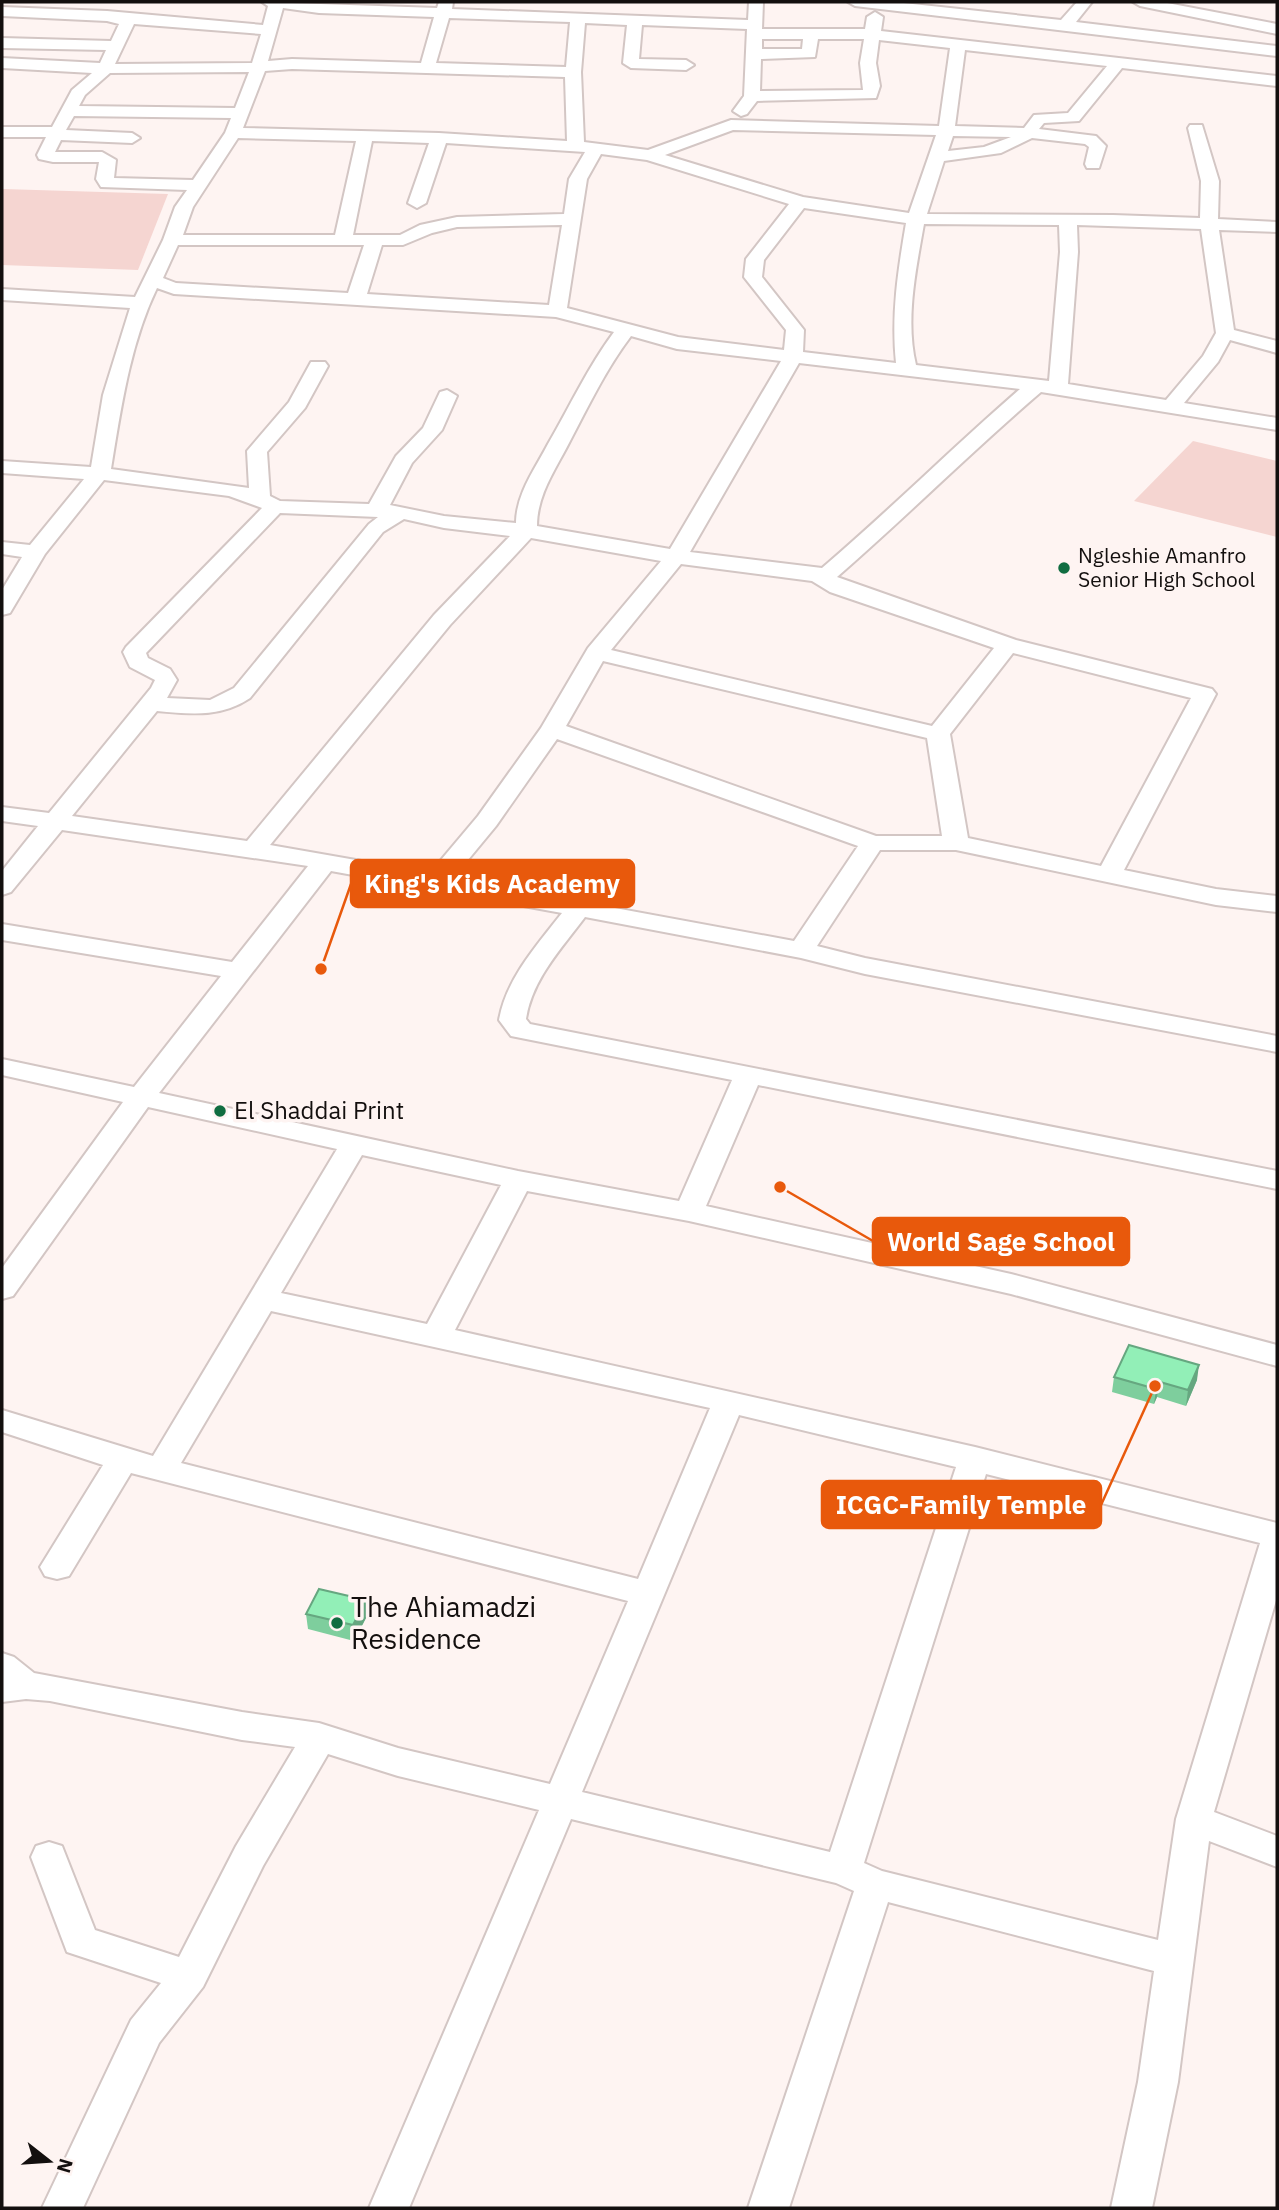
<svg xmlns="http://www.w3.org/2000/svg" width="1279" height="2210" viewBox="0 0 1279 2210" font-family="'IBM Plex Sans',sans-serif">
	<rect width="100%" height="100%" fill="#fef4f2"/>
	<g fill="#f5d5d1">
		<polygon points="3,189 168,194 138,270 2,265"/>
		<polygon points="1193,441 1277,461 1277,537 1134,501"/>
	</g>
	<g fill="none" stroke-linecap="round" stroke-linejoin="round">
		<defs>
			<g id="minor">
				<path d="M 262,2 L 437,8 L 439,2 L 453,2 L 452,9 L 748,20 L 749,2 L 763,2 L 762,29 L 865,29 L 867,17 L 875,12 L 883,17 L 881,31 L 1277,76 L 1277,86 L 1122,68 L 1079,121 L 1044,123 L 1039,129 L 1096,136 L 1106,146 L 1099,168 L 1087,168 L 1085,164 L 1089,147 L 1085,144 L 1032,138 L 1001,153 L 944,161 L 927,214 L 1113,215 L 1200,218 L 1201,181 L 1188,128 L 1190,125 L 1202,125 L 1219,181 L 1218,219 L 1277,222 L 1277,232 L 1219,230 L 1234,330 L 1277,341 L 1277,353 L 1230,340 L 1218,362 L 1184,403 L 1277,418 L 1277,430 L 1041,392 C 971,452 906,517 837,577 L 1016,640 L 1212,689 L 1216,694 L 1124,870 L 1216,889 L 1277,896 L 1277,912 L 1216,905 L 956,850 L 880,850 L 817,946 L 865,958 L 1277,1036 L 1277,1052 L 865,974 L 801,958 L 585,917 C 562,948 532,979 526,1019 L 530,1024 L 1277,1171 L 1277,1189 L 758,1085 L 706,1206 L 1011,1274 L 1277,1345 L 1277,1366 L 1011,1294 L 689,1221 L 527,1191 L 455,1330 L 975,1447 L 1277,1523 L 1277,1597 L 1214,1812 L 1277,1836 L 1277,1867 L 1209,1841 L 1178,2082 L 1152,2208 L 1111,2208 L 1138,2082 L 1154,1971 L 888,1902 L 789,2208 L 748,2208 L 854,1891 L 836,1883 L 571,1819 L 409,2208 L 369,2208 L 539,1810 L 398,1776 L 328,1754 L 263,1866 L 203,1987 L 159,2043 L 83,2208 L 42,2208 L 131,2020 L 161,1983 L 67,1952 L 31,1857 L 36,1846 L 49,1842 L 62,1846 L 95,1930 L 179,1957 L 236,1846 L 295,1747 L 242,1740 L 50,1701 L 26,1699 L 2,1702 L 2,1653 L 14,1657 L 34,1673 L 242,1712 L 319,1723 L 398,1748 L 550,1784 L 628,1601 L 131,1473 L 69,1576 L 57,1579 L 45,1576 L 40,1567 L 103,1465 L 2,1432 L 2,1410 L 153,1456 L 337,1149 L 148,1107 L 13,1296 L 2,1299 L 2,1268 L 123,1102 L 2,1075 L 2,1059 L 134,1087 L 221,976 L 2,940 L 2,924 L 232,962 L 308,866 L 62,830 L 11,892 L 2,895 L 2,871 L 38,826 L 2,821 L 2,807 L 49,813 L 151,688 L 155,680 L 130,667 L 123,652 L 126,647 L 262,508 L 229,496 L 104,480 L 45,554 L 10,613 L 2,615 L 2,590 L 22,557 L 2,554 L 2,542 L 30,545 L 84,479 L 2,473 L 2,461 L 91,467 L 103,395 L 130,308 L 2,300 L 2,289 L 135,297 L 163,240 L 175,207 L 187,190 L 101,187 L 96,179 L 99,162 L 53,162 L 39,159 L 37,155 L 46,137 L 2,137 L 2,127 L 52,127 L 72,90 L 92,73 L 2,68 L 2,58 L 100,63 L 106,50 L 2,48 L 2,38 L 111,41 L 119,24 L 107,21 L 2,16 L 2,7 L 107,11 L 263,25 L 268,6 ZM 283,8 L 319,13 L 434,17 L 421,63 L 292,59 L 268,61 ZM 449,18 L 570,22 L 566,67 L 436,63 ZM 585,23 L 627,25 L 623,63 L 631,68 L 686,70 L 694,65 L 686,60 L 639,59 L 642,25 L 747,29 L 744,96 L 733,111 L 741,116 L 747,114 L 757,101 L 876,98 L 880,86 L 876,63 L 879,40 L 950,48 L 939,126 L 731,120 L 648,150 L 584,142 L 581,72 ZM 134,24 L 261,34 L 252,63 L 115,64 ZM 762,39 L 803,39 L 802,49 L 762,49 ZM 818,39 L 864,39 L 860,63 L 863,90 L 760,91 L 761,59 L 815,57 ZM 965,50 L 1107,66 L 1068,113 L 1034,115 L 1024,128 L 955,126 ZM 292,69 L 565,77 L 567,141 L 439,133 L 243,128 L 265,71 ZM 249,72 L 235,108 L 79,106 L 85,95 L 110,73 ZM 74,116 L 231,118 L 225,133 L 193,180 L 114,178 L 116,160 L 102,152 L 55,152 L 61,140 L 132,143 L 140,138 L 132,133 L 66,130 ZM 733,130 L 936,135 L 909,213 L 803,197 L 665,155 ZM 953,136 L 1011,137 L 984,147 L 948,151 ZM 238,138 L 356,141 L 335,235 L 183,235 L 193,207 ZM 372,141 L 429,143 L 408,203 L 417,208 L 426,203 L 446,143 L 585,152 L 569,179 L 564,214 L 457,217 L 420,225 L 400,235 L 353,235 ZM 601,154 L 647,160 L 789,204 L 746,259 L 744,277 L 786,330 L 784,350 L 678,337 L 567,308 L 587,179 ZM 804,208 L 906,223 C 898,270 891,315 896,363 L 803,352 L 804,330 L 762,277 L 764,260 ZM 924,224 L 1059,225 L 1060,252 L 1049,381 L 916,365 C 905,320 916,269 924,224 ZM 562,225 L 549,305 L 367,294 L 382,245 L 403,245 L 432,233 L 457,227 ZM 1077,225 L 1201,229 L 1216,333 L 1203,356 L 1166,400 L 1068,384 L 1078,252 ZM 178,245 L 364,245 L 348,293 L 176,283 L 163,278 ZM 157,288 L 174,294 L 556,317 L 614,332 C 588,367 570,406 548,444 C 535,469 516,494 516,523 L 444,516 L 390,505 L 412,463 L 442,430 L 457,396 L 447,390 L 440,392 L 423,428 L 396,456 L 369,504 L 280,501 L 270,496 L 267,452 L 305,408 L 328,366 L 325,362 L 311,362 L 289,402 L 247,451 L 249,488 L 111,469 C 121,408 130,344 157,288 ZM 631,336 L 677,349 L 781,361 L 670,549 L 537,526 C 537,494 556,469 570,441 C 589,405 606,369 631,336 ZM 799,363 L 1020,389 C 953,447 890,510 822,568 L 690,552 ZM 280,513 L 378,517 L 369,524 L 234,688 L 210,700 L 167,698 L 177,680 L 170,669 L 148,658 L 146,653 ZM 404,519 L 444,528 L 510,536 L 434,615 L 247,841 L 72,816 L 157,711 C 191,714 220,718 250,698 L 383,532 ZM 531,538 L 661,561 L 588,648 L 541,728 L 478,816 L 430,873 L 270,845 L 450,625 ZM 681,564 L 812,581 L 830,592 L 994,648 L 932,726 L 611,650 ZM 1013,653 L 1191,698 L 1101,866 L 968,838 L 950,734 ZM 603,661 L 927,738 L 942,836 L 876,836 L 566,726 ZM 557,739 L 858,846 L 794,941 L 453,878 L 496,826 ZM 331,871 L 562,913 C 537,945 506,979 499,1020 L 511,1036 L 732,1080 L 679,1201 L 518,1171 L 159,1093 ZM 362,1155 L 501,1185 L 427,1324 L 281,1293 ZM 271,1311 L 710,1408 L 638,1579 L 181,1463 ZM 739,1415 L 956,1467 L 830,1852 L 582,1792 ZM 986,1474 L 1260,1543 L 1176,1819 L 1158,1940 L 882,1871 L 864,1863 Z"/>
				<polygon points="848,2 894,2 1061,20 1077,2 1092,2 1076,22 1277,46 1277,56 855,6"/>
				<polygon points="1133,2 1162,2 1277,24 1277,34 1140,6"/>
			</g>
		</defs>
		<use href="#minor" stroke="#d3c6c4" stroke-width="4"/>
		<use href="#minor" fill="#fff" fill-rule="evenodd"/>
	</g>
	<g fill="#7ece9d">
		<polygon points="1114,1377 1197,1380 1186,1406 1157,1397 1154,1404 1112,1392"/>
		<polygon points="306,1614 367,1616 354,1641 308,1629"/>
	</g>
	<g fill="#66a780">
		<polygon points="1199,1365 1197,1380 1186,1406 1188,1390"/>
		<polygon points="1160,1382 1157,1397 1154,1404 1156,1389"/>
		<polygon points="366,1600 367,1616 354,1641 353,1625"/>
	</g>
	<g fill="#92efb7" stroke="#66a780" stroke-width="2">
		<polygon points="1129,1345 1199,1365 1188,1390 1160,1382 1156,1389 1114,1377"/>
		<polygon points="319,1589 366,1600 353,1625 306,1614"/>
	</g>
	<g fill="#106d41" stroke="#fef4f2" stroke-width="2.5">
		<circle cx="1064" cy="568" r="7"/>
		<circle cx="220" cy="1111" r="7"/>
		<circle cx="337" cy="1623" r="7"/>
	</g>
	<g text-anchor="middle" stroke-width="7" stroke-linejoin="round" paint-order="stroke">
		<g font-size="21" fill="#130f0e" stroke="#fef4f2" text-anchor="start">
			<text x="1078" y="563">Ngleshie Amanfro<tspan x="1078" dy="24">Senior High School</tspan></text>
		</g>
		<g font-size="24" fill="#130f0e" stroke="#fef4f2" text-anchor="start">
			<text x="234" y="1119">El Shaddai Print</text>
		</g>
		<g font-size="28" fill="#130f0e" stroke="#fef4f2" text-anchor="start">
			<text x="351" y="1617">The Ahiamadzi<tspan x="351" dy="32">Residence</tspan></text>
		</g>
	</g>
	<path fill="none" stroke="#e8590c" stroke-width="2.5" d="M321 969L351 884M780 1187L873 1241M1155 1386L1101 1505"/>
	<g fill="#e8590c" stroke="#fef4f2" stroke-width="2.5">
		<circle cx="321" cy="969" r="7"/>
		<circle cx="780" cy="1187" r="7"/>
		<circle cx="1155" cy="1386" r="7"/>
	</g>
	<g fill="#e8590c" stroke="#e8590c" stroke-width="2.5">
		<rect x="351" y="860" width="283" height="47" rx="7"/>
		<rect x="873" y="1218" width="256" height="47" rx="7"/>
		<rect x="822" y="1481" width="279" height="47" rx="7"/>
	</g>
	<g font-size="26" text-anchor="middle" font-weight="bold" fill="#fff">
		<text x="492" y="893">King's Kids Academy</text>
		<text x="1001" y="1251">World Sage School</text>
		<text x="961" y="1514">ICGC-Family Temple</text>
	</g>
	<rect width="1279" height="2210" fill="none" stroke="#130f0e" stroke-width="7"/>
	<g transform="translate(49 2161) rotate(107)" stroke="#fef4f2" stroke-width="5" paint-order="stroke">
	<path d="M0-5L12 26L0 18L-12 26Z" fill="#130f0e"/>
	<text y="-10" font-size="19" font-weight="bold" text-anchor="middle" fill="#130f0e">N</text>
	</g>
</svg>
